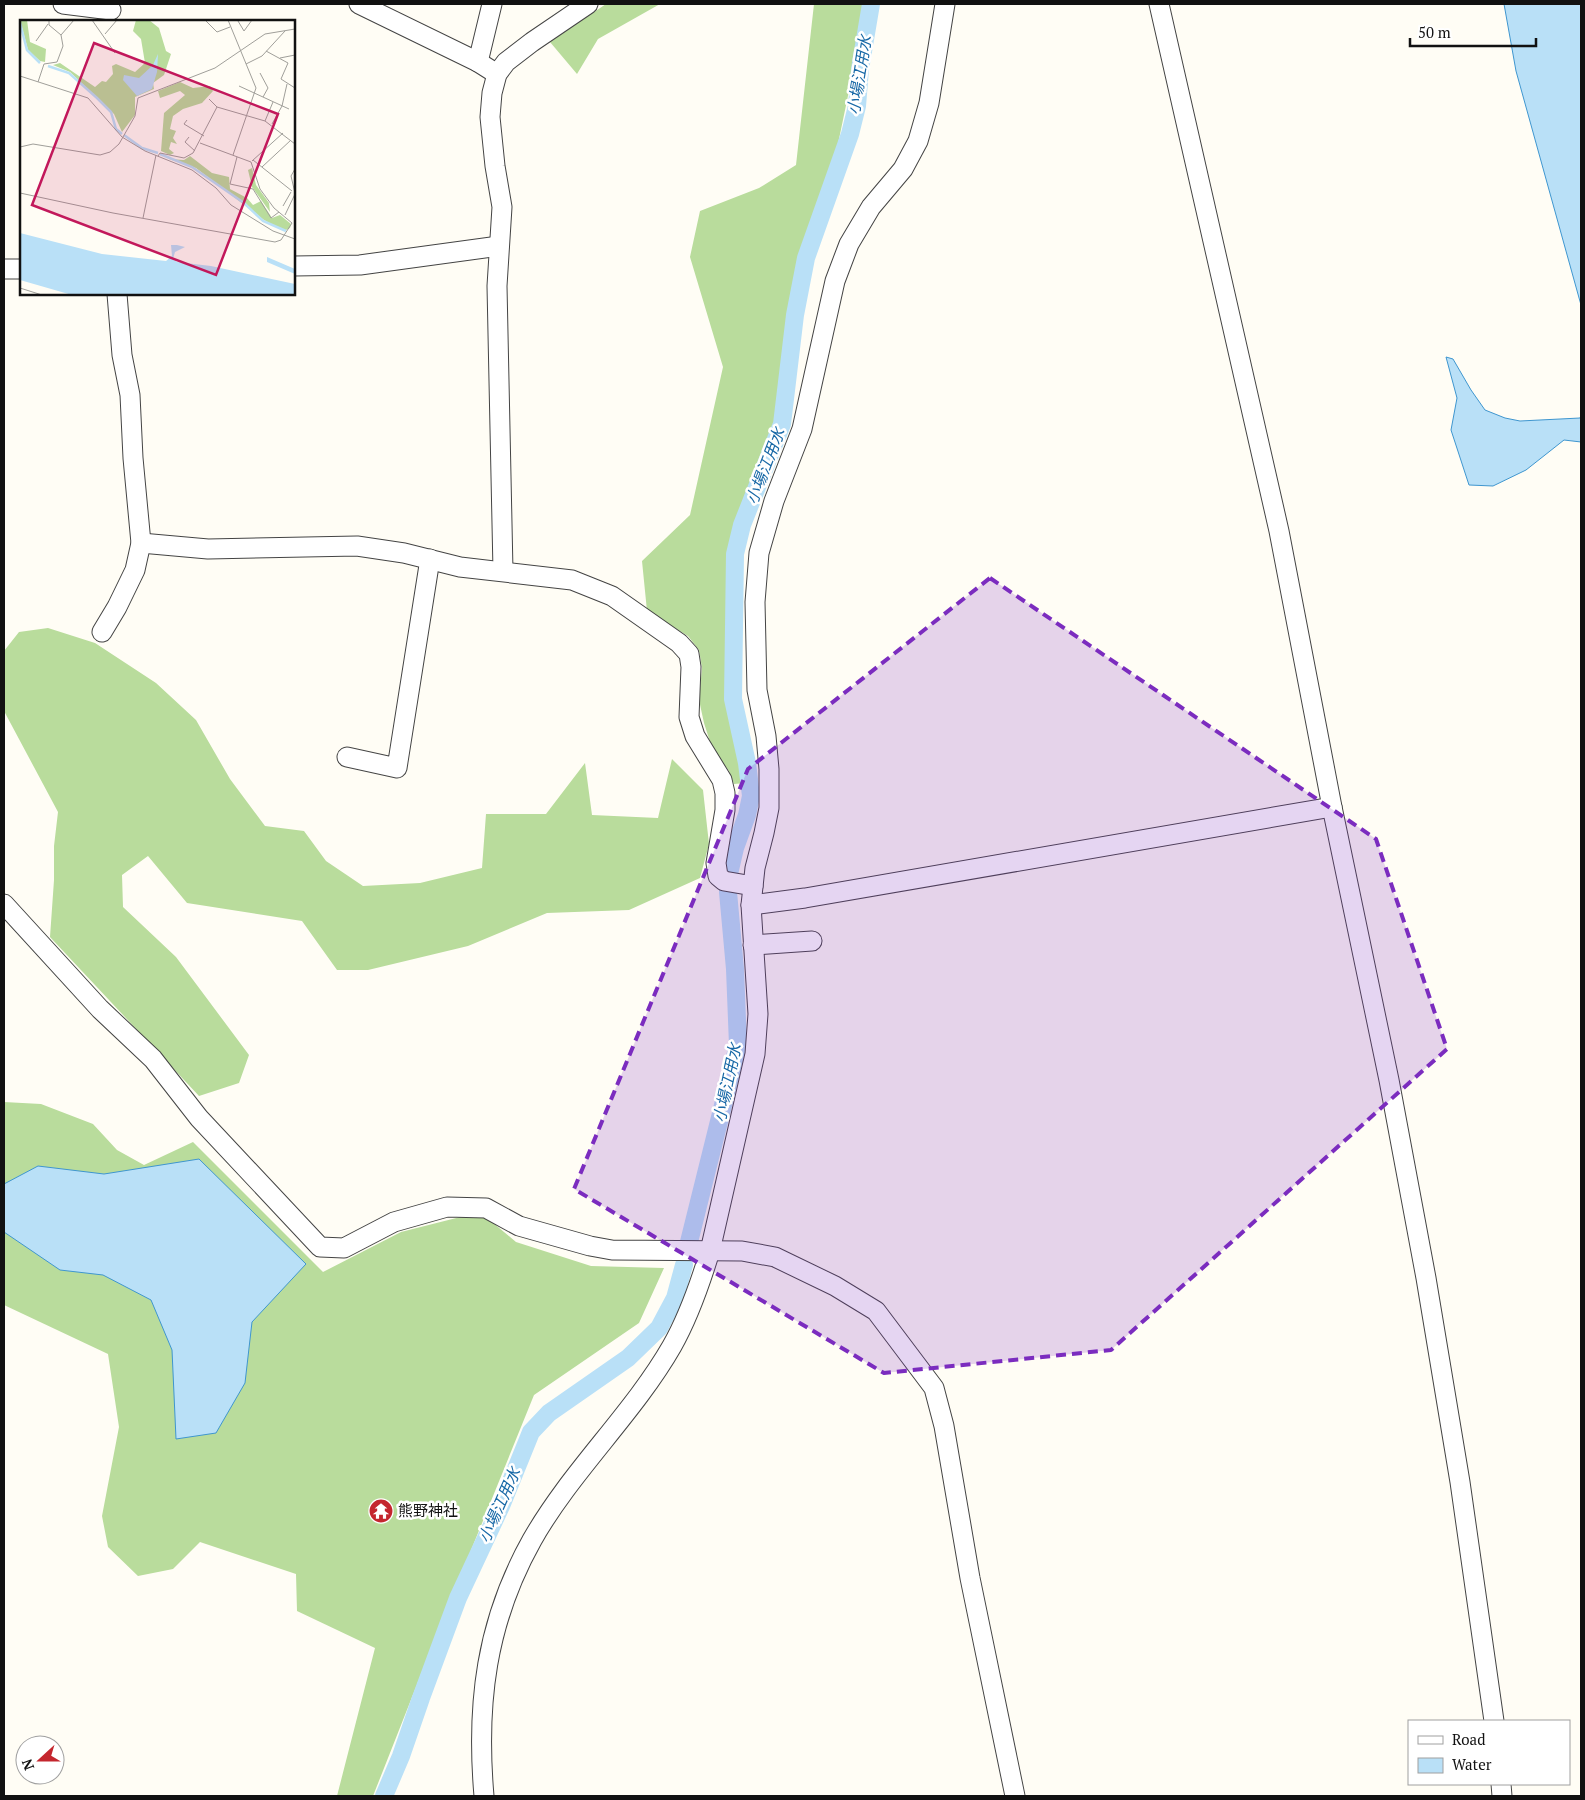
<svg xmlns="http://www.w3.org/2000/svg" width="1585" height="1800" viewBox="0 0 1585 1800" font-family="'PT Serif','Noto Sans JP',serif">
	<rect width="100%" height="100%" fill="#fffdf5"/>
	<g fill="#b9dc9c">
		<polygon points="606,4 660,4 598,39 577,74 550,42"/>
		<polygon points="814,4 867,4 833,168 803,259 792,314 777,422 736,523 730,555 728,710 740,751 746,783 734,784 729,771 712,748 704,723 699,700 702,668 699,650 688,636 647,611 642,561 690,515 723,367 690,257 700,211 759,188 796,165"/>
		<polygon points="48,628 95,643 156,683 196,720 230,779 265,826 304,831 326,861 363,886 420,883 482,868 486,814 546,814 585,763 592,815 658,818 672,759 703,790 709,844 700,878 629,910 547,913 468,946 368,970 337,970 302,921 187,903 148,856 122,875 123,907 176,957 249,1055 239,1083 199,1096 50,937 54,880 54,846 58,812 4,711 4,651 19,632"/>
		<polygon points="4,1102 41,1104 93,1124 117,1150 144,1165 193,1142 323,1272 401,1232 480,1212 516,1242 591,1266 664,1268 639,1323 534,1395 433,1644 373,1796 337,1796 375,1648 297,1611 296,1574 200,1542 173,1569 138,1576 108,1547 102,1516 119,1427 108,1354 4,1305"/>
	</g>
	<g fill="#b9e0f7" stroke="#3f96cf">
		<polygon points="1504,4 1581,4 1581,305 1516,71"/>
		<polygon points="1446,357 1453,359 1471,390 1485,410 1505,418 1520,421 1580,418 1581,416 1581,442 1564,440 1526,470 1493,486 1469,485 1451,430 1457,398"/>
		<polygon points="199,1159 306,1264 252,1322 245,1383 216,1433 176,1439 172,1350 151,1300 103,1275 60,1270 4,1232 4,1184 38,1166 104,1174"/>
	</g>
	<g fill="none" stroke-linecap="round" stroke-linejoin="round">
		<g stroke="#b9e0f7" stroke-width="18">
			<polyline points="729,874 735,848 747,815 751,796 747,763 733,699 735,554 742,525 782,424 795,315 806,258 850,134 857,106 860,69 871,4"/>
			<polyline points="689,1242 738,1045 735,969 728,892"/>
			<polyline points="384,1796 401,1756 421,1698 458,1598 501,1506 531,1432 549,1413 628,1358 659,1328 675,1298 684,1265"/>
		</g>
		<defs>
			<g id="minor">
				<polyline points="63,4 111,10"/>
				<polyline points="359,4 478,62 497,74"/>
				<polyline points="1159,4 1279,531 1332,807 1389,1080 1426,1278 1460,1482 1494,1721"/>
				<polyline points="478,62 492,4"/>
				<polyline points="294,266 360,265 499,246"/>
				<polyline points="4,269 21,269"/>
				<polyline points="141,543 208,549 357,546 404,553 460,567 572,580 612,596 679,643 689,654 691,667 689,717 695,736 722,780 725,793 725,810 716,863 718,876 724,881 753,886"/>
				<polyline points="503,571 497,286 502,207 495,166 490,117 492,93 497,74 506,62 532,42 588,4"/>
				<polyline points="102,632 117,607 135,570 141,543 133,458 130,395 122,355 117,294"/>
				<polyline points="347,757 397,768 430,559"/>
				<polyline points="4,904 100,1009 153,1059 199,1118 320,1247 344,1248 394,1222 447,1207 486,1208 519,1226 590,1246 612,1250 742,1251 775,1257 835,1286 876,1311 934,1388 944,1426 970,1578 1015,1796"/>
				<polyline points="751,905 805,898 1332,807"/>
				<polyline points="753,945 812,941"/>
				<polyline points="1501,1784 1502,1796"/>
				<path d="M 484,1796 C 476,1704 486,1622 532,1540 C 571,1471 633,1414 672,1346 C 689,1316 700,1284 710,1251 L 755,1054 L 758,1014 L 751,905 L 755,868 L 764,833 L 769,808 L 769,769 L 766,736 L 757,690 L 755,602 L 759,553 L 774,501 L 802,429 L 835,281 L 849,244 L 871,207 L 903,169 L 918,141 L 929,103 L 945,4"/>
			</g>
		</defs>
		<use href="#minor" stroke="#444" stroke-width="21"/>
		<use href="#minor" stroke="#fff" stroke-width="19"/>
	</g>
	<path fill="#7b2cbf" fill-opacity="0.2" stroke="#7b2cbf" stroke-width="4" stroke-dasharray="10 6" stroke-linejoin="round" d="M 990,578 L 1376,839 L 1447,1049 L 1111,1350 L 884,1373 L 574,1189 L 748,769 Z"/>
	<defs>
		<symbol id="temple-disc" viewBox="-11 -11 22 22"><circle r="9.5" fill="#c4262e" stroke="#fff"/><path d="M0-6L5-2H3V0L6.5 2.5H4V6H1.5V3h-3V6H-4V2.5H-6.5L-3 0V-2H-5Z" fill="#fff"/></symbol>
	</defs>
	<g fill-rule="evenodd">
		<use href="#temple-disc" x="367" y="1497" width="28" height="28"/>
	</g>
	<g text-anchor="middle" stroke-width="5" stroke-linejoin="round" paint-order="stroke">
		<g font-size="15" fill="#111" stroke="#fff" text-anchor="start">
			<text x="398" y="1516">熊野神社</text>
		</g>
		<g font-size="16" font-style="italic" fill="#1768a6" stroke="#fff">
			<text transform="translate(859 75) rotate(-81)" y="6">小場江用水</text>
			<text transform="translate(765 466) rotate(-69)" y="6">小場江用水</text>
			<text transform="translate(727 1083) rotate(-78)" y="6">小場江用水</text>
			<text transform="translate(499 1505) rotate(-66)" y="6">小場江用水</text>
		</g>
	</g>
	<g transform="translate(20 20)">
		<rect width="275" height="275" fill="#fffdf5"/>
		<path d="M 0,0 L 7,0 L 10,22 L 26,29 L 25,42 L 20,41 L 8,30 ZM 116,0 L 129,0 L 139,8 L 146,31 L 151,34 L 144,55 L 133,63 L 134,69 L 115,77 L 115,95 L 102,112 L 94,94 L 50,52 L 33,45 L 40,43 L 75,67 L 82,61 L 86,62 L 93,54 L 92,46 L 96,44 L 115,52 L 125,43 L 121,19 L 113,11 ZM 160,62 L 173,68 L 190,66 L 193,71 L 182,83 L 163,89 L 153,96 L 150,109 L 156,111 L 153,118 L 157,124 L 151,122 L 149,129 L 154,133 L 150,135 L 141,131 L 144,93 L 165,75 L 160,71 L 140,78 L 138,71 ZM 170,136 L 192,153 L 209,157 L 210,169 L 227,178 L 233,185 L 241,181 L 252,198 L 260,195 L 271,204 L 270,208 L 264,211 L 244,200 L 176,148 L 149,139 L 164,140 ZM 232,148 L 236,165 L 249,183 L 250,192 L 232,167 L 228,150 Z" fill="#b9dc9c"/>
		<path d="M 138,34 L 137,52 L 132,69 L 117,76 L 103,60 L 104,55 L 119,58 L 133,45 ZM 0,213 L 82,234 L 146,241 L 152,236 L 151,225 L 157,225 L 165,227 L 155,232 L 153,239 L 157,242 L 191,246 L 275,264 L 275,275 L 52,275 L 0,260 ZM 247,237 L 275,249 L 275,254 L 247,242 Z" fill="#b9e0f7"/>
		<path fill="none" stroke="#b9e0f7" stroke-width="2.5" d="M 0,3 L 7,30 L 20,43M 28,46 L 49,53 L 77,78 L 91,92 L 96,109 L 102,114M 104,115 L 122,128 L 138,133M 140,134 L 172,147 L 224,183 L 243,201 L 266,211"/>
		<path fill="none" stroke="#a09f9a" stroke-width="1" d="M 72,0 L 95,33M 185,0 L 197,12 L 210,7M 208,0 L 236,68 L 213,135M 218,1 L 224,11 L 232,0M 85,14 L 97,0M 41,15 L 54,0M 16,21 L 28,4M 246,31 L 268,43 L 261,59 L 275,68M 260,38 L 275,35M 226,44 L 242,36 L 265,11M 240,53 L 248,68 L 243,77M 0,56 L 68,78 L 102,117 L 125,131 L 172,150 L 196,168 L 211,185 L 253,211 L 275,219M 18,62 L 24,44 L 37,42 L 43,26 L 41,15 L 29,5 L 29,0M 219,66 L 269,89M 189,79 L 197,87 L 245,101 L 275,124M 167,100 L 164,104 L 184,116M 245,101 L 253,82M 252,104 L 262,86 L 267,64M 169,117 L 165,122 L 175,131M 0,127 L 13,124 L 80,135 L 90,132 L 99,124 L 115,96 L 118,78 L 195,48 L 245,14 L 275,9M 138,136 L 140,133 L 164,138 L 173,133 L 197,87M 217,137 L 210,164 L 233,169 L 251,198 L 259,192M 233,140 L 272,171M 232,141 L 263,113M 242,147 L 271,120M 275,149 L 271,156 L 275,173M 0,173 L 93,193 L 255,222 L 261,220 L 272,203 L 254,188 L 240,169 L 231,142 L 180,123M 263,186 L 271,172M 265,195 L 275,174M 123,198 L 136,135M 0,268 L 22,275"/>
		<path fill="#c2185b" fill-opacity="0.15" stroke="#c2185b" stroke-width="2.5" d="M 74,23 L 258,94 L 196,255 L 12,185 Z"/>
		<rect width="275" height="275" fill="none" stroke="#111" stroke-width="2.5"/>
	</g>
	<rect width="1585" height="1800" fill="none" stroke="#111111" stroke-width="10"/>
	<rect x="1408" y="1720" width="162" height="65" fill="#ffffff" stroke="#a0a0a0"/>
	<rect x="1418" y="1736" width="25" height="8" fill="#ffffff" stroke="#a0a0a0"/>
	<text x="1452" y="1745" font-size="15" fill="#111111">Road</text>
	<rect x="1418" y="1758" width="25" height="15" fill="#b9e0f7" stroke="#a0a0a0"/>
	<text x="1452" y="1770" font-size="15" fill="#111111">Water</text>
	<g transform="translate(40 1760) rotate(249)"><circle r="24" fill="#ffffff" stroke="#a0a0a0"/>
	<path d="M0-4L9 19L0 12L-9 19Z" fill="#c4262e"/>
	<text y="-8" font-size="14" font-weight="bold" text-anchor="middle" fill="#111111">N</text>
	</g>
	<path d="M1410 38v8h126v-8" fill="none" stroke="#111111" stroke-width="2.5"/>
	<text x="1418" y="38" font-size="15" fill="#111111" stroke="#ffffff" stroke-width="4" paint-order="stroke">50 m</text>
</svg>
